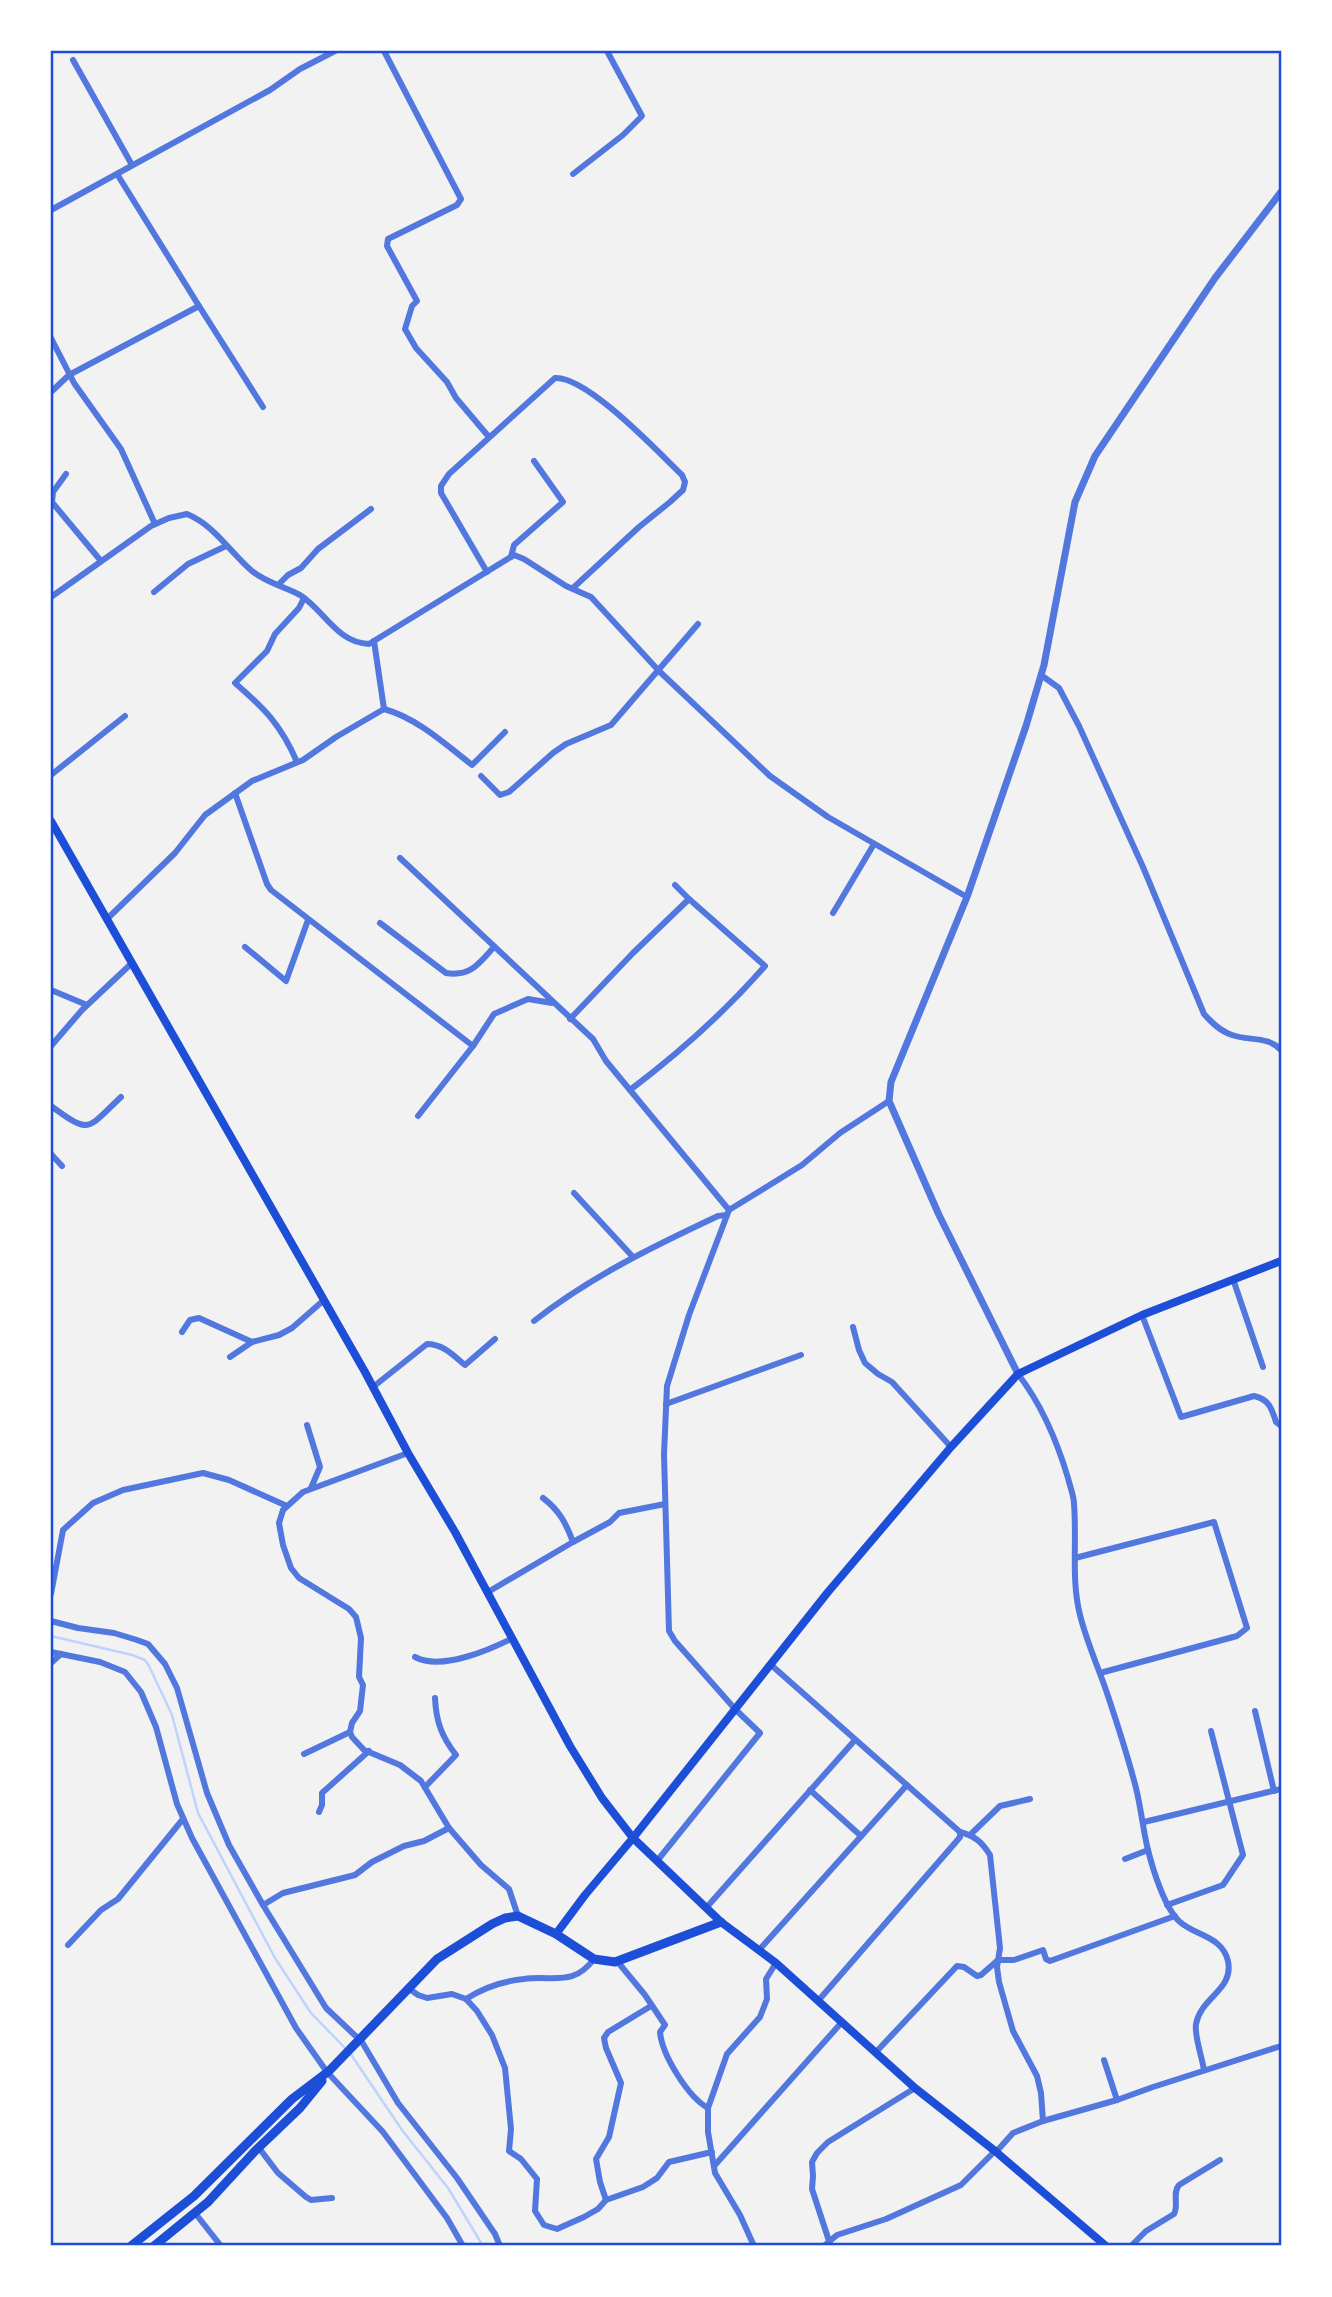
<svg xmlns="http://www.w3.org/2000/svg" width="1332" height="2297" viewBox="0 0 1332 2297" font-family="'Fira Sans',sans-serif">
	<rect width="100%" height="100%" fill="#f2f2f2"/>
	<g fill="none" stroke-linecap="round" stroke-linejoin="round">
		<g stroke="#bfd3fe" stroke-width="2.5">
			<polyline points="51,1636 132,1655 145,1660 149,1666 172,1715 198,1813 275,1958 311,2013 346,2049"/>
			<polyline points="350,2053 402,2130 448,2188 483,2246"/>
		</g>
		<g stroke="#5277de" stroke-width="6">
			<polyline points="384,51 461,199 457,205 388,239 387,246 417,301 412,306 405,329 416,348 447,382 456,398 489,437"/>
			<polyline points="73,60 132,165"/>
			<polyline points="573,174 623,135 642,116 607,51"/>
			<polyline points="51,210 270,90 300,69 335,51"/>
			<polyline points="199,306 263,407"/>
			<polyline points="51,338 74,383 121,449 155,524"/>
			<polyline points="51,392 69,375 199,306 117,174"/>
			<polyline points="51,501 101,561"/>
			<polyline points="52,502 53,492 66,474"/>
			<polyline points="511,557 514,545 563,502 534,461"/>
			<path d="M 487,572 L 441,493 L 441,486 L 449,474 L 555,378 C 587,376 658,452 682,475 L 685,482 L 683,490 L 670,502 L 639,527 L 573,588"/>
			<polyline points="278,585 288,575 301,568 318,549 371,509"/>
			<polyline points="154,592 188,564 226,546"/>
			<path d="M 51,597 L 151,526 L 169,518 L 187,514 C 214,525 230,552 252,571 C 265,582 285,587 300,595 C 324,610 337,643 369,644 L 514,555 L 524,559 L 566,586 L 591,597 L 659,671 L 770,776 L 828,817 L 967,897"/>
			<path d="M 1041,675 L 1059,688 L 1079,726 L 1143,867 L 1204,1014 C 1212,1023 1220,1031 1232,1035 C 1248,1041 1269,1036 1281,1050"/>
			<path d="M 384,709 C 417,718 445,744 472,765 L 505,732"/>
			<path d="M 297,762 C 281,725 265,709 235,683 L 267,651 L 275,634 L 299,608 L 304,598"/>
			<polyline points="51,775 125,716"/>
			<polyline points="481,776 500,795 509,792 553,753 566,744 611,725 698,624"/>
			<polyline points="235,793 267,884 271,890 473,1046"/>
			<polyline points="400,858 593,1039 606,1061 729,1210"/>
			<polyline points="833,913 874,844"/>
			<polyline points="107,919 175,853 205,815 252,781 303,760 336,737 384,709 374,641"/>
			<path d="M 380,923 L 446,973 C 471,977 479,963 494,947"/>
			<polyline points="245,947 286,981 308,920"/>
			<polyline points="51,990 87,1005"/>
			<polyline points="570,1019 633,953 689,899 675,885"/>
			<polyline points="51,1046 82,1010 132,963"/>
			<path d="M 630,1090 C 679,1053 724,1013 765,966 L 689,899"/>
			<path d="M 51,1106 C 91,1135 86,1130 121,1097"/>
			<polyline points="418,1116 473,1046 494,1014 528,999 552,1003"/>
			<polyline points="51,1154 62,1166"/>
			<polyline points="574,1193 633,1257"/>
			<polyline points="1233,1279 1263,1367"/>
			<path d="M 1142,1315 L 1181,1417 L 1254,1396 C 1269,1399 1272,1409 1276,1422 L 1281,1426"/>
			<path d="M 534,1321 C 590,1277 654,1246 718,1216 L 727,1215"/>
			<polyline points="853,1327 859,1350 865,1363 878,1374 892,1382 951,1447"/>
			<polyline points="182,1332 190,1320 199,1318 252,1342"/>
			<polyline points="230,1357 252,1342 279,1335 292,1328 324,1300"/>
			<path d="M 1018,1374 C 1042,1405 1057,1441 1068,1478 C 1070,1487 1074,1496 1074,1504 C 1077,1541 1071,1580 1080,1615 C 1087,1643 1099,1669 1108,1696 C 1118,1726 1128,1757 1136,1788 C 1141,1808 1143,1830 1148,1850 C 1153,1870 1165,1909 1180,1922 C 1196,1936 1222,1936 1228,1961 C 1234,1990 1201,1997 1196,2024 C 1194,2035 1202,2057 1204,2070"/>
			<path d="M 373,1387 L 427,1344 C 443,1344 453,1355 465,1365 L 495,1339"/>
			<polyline points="666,1404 801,1355"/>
			<polyline points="307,1425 320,1467 311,1488"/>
			<polyline points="408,1453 303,1492 283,1510 279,1523 283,1545 291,1568 299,1578 349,1609 356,1617 361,1638 359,1677 363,1685 360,1711 352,1723 350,1732 352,1737 364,1750 400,1765 421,1781 449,1828 481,1865 509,1889 518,1916"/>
			<path d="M 543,1498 C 559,1510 566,1523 573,1542 L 610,1522 L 619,1513 L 665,1504"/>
			<polyline points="1075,1558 1214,1522 1247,1628 1237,1636 1100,1673"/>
			<polyline points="488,1592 573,1542"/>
			<polyline points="51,1594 63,1530 93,1503 123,1490 203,1473 229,1480 287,1506"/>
			<polyline points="51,1621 78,1628 114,1633 137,1640 148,1644 165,1664 177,1688 207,1793 229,1845 263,1905 326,2008 362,2042 398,2103 457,2178 495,2234 500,2246"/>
			<polyline points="51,1652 100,1662 125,1672 141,1692 156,1727 177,1804 192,1838 296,2028 327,2072 383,2132 447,2218 463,2246"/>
			<path d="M 415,1657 C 441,1671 489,1650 513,1638"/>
			<polyline points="51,1663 61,1654"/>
			<polyline points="770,1664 960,1832 960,1837 955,1843 818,2001"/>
			<polyline points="1255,1711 1274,1791"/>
			<polyline points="304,1754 350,1732"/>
			<path d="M 425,1787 L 456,1755 C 442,1737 436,1722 435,1698"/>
			<polyline points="810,1790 861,1836"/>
			<polyline points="319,1812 322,1805 322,1793 369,1751"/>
			<polyline points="1144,1822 1281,1789"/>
			<path d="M 960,1832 C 975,1836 982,1842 990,1855 L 1000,1948 L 997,1967 L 999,1982 L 1013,2031 L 1037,2076 L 1041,2093 L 1043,2121"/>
			<polyline points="970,1835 1000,1806 1030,1799"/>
			<polyline points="1125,1859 1148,1850"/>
			<polyline points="657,1861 760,1733 735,1709 675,1641 669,1631 664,1454 667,1386 689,1315 729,1210 802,1165 840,1133 889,1101"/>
			<polyline points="263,1905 283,1893 355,1875 372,1862 404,1846 424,1841 449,1828"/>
			<polyline points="1167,1905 1223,1885 1243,1855 1211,1731"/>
			<polyline points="706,1908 855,1740"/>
			<polyline points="68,1945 101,1910 118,1899 183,1819"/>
			<polyline points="760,1949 907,1785"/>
			<path d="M 617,1961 L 645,1995 L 665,2025 L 660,2032 C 662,2055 688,2097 708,2108"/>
			<polyline points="408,1988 418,1995 427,1998 452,1994 466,1999 477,2011 492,2035 505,2068 511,2129 509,2151 521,2159 537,2179 535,2211 544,2225 557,2229 584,2217 598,2209 606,2200 643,2187 657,2178 669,2162 712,2152"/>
			<path d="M 466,1999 C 483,1988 503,1981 524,1979 C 554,1975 573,1987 594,1959"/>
			<polyline points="876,2052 957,1966 964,1967 977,1976 981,1975 998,1960 1014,1960 1043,1950 1046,1959 1050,1961 1175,1916"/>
			<polyline points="1104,2060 1117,2100"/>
			<polyline points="259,2148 278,2173 306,2197 311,2200 332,2198"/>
			<polyline points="996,2152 1013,2133 1043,2121 1117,2100 1153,2087 1281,2046"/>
			<polyline points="715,2165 842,2022"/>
			<polyline points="606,2200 600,2182 596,2159 609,2137 621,2083 606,2048 604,2038 608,2032 651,2006"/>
			<polyline points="195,2213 221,2246"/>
			<polyline points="829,2241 812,2189 813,2176 812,2162 817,2153 828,2142 915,2088"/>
			<polyline points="754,2246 740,2215 715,2173 708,2132 708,2108 727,2054 760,2017 767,1999 766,1979 776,1963"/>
			<polyline points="824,2246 837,2235 886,2219 961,2185 995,2151"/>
			<path d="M 1131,2246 L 1146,2231 L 1174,2214 C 1179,2205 1172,2193 1179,2185 L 1220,2160"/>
		</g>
		<polyline stroke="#5277de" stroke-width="7" points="1018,1374 939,1215 889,1101 891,1082 967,897 1026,726 1044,665 1075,502 1095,456 1215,278 1281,192"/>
		<g stroke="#1d4ed8" stroke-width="8">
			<polyline points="51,821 365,1372 408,1453 455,1532 570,1746 602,1798 633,1838 721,1922 776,1963 915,2088 995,2151 1106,2246"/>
			<polyline points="556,1934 585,1895 633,1838 828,1592 951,1447 1018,1374 1142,1315 1281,1261"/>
		</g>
		<g stroke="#1d4ed8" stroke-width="9">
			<polyline points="131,2246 194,2196 292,2099 329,2071 437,1959 492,1924 505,1918 518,1916 556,1934 594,1959 615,1962 721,1922"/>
			<polyline points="154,2246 208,2202 255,2151 300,2108 322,2081"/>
		</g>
	</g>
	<rect width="1332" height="2297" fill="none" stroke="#ffffff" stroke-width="105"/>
	<rect x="52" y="52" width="1228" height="2192" fill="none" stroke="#1d4ed8" stroke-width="2.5"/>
</svg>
